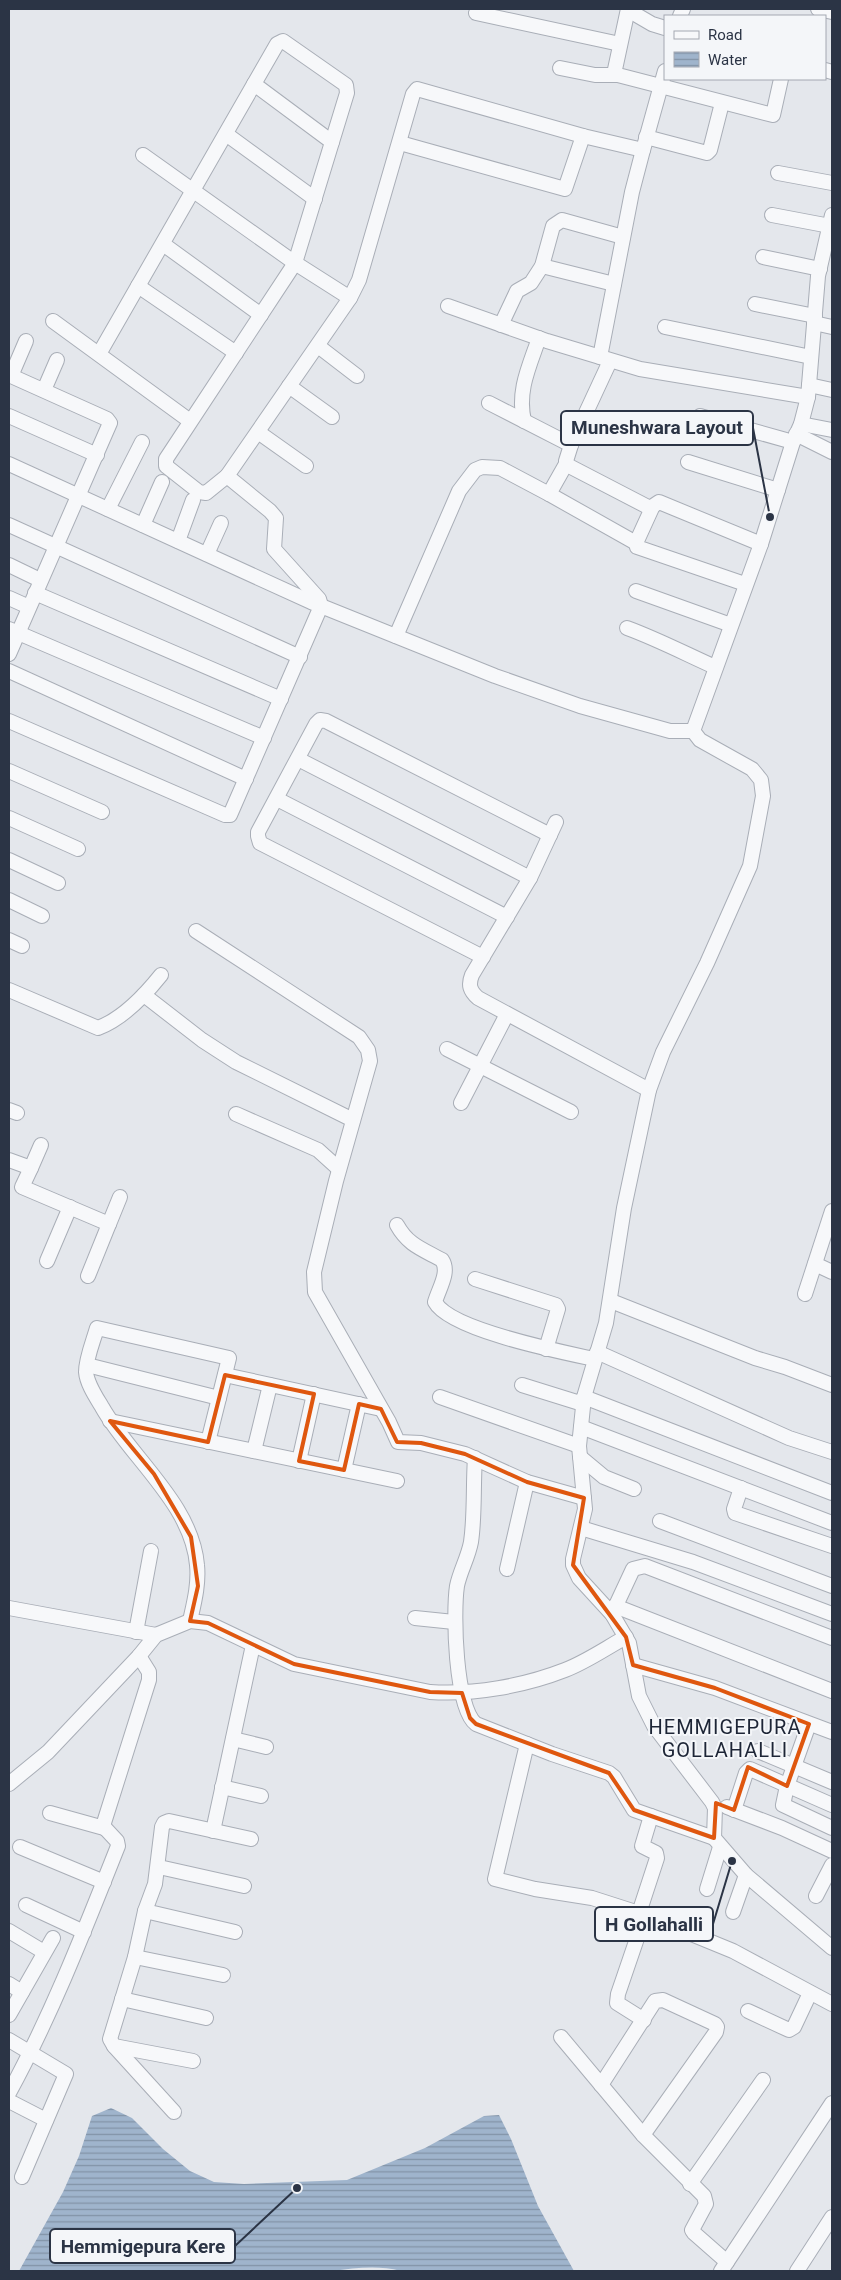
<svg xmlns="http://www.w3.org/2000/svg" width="841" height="2280" viewBox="0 0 841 2280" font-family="Roboto,sans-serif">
	<defs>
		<pattern id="water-rules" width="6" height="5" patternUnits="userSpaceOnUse" patternTransform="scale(1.25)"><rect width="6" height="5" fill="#9fb4cc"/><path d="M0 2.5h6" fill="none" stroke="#8293a7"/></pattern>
	</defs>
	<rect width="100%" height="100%" fill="#e4e7ec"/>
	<path fill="url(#water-rules)" d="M 111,2108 L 132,2118 L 163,2149 L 190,2171 L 214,2182 L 244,2184 L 347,2180 L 425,2148 L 484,2116 L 499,2115 L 511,2139 L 538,2206 L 574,2271 L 401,2271 C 378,2265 356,2268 332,2271 L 19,2271 L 63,2192 L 79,2156 L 92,2116 Z"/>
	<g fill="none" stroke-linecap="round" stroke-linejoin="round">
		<defs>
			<g id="minor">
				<polyline points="628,9 614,74 773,115 781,79"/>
				<polyline points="818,9 832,12"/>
				<polyline points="628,10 652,24 665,28"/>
				<polyline points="476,13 620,44"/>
				<polyline points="680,16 683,9"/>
				<polyline points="560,68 595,75 617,75"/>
				<polyline points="825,70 832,72"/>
				<polyline points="254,84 332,142"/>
				<polyline points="226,134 315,199"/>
				<polyline points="646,137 707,153 710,150 722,103"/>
				<polyline points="400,143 565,189 583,136"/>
				<polyline points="778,173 832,183"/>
				<polyline points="772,215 830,226"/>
				<polyline points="832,215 818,276 808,397 801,424 793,442 761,544 693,731 700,740 752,769 761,780 763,796 750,866 707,963 663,1052 649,1090 624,1208 606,1323 584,1397 579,1446 585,1509 573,1559 573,1565 579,1578 612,1614 629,1643 639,1696 654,1726 712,1802 715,1808 714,1838 746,1875 832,1948"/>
				<polyline points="163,244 261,315"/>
				<polyline points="763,257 820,269"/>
				<polyline points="542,266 614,284"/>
				<polyline points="138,286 236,353"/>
				<polyline points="350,298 359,280 413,94 417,89 583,136 643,150 665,71"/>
				<polyline points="755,304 815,316"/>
				<polyline points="448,306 547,341 640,369 808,397"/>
				<polyline points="53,321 190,421"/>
				<polyline points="814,323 832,327"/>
				<polyline points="501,325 517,291 531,283 542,266 553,226 562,220 623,237"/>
				<polyline points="665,327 811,357"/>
				<polyline points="318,346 357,376"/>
				<polyline points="99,354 277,44 283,41 346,85 347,93 295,263 166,459 166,466 199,492 206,493 227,476"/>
				<polyline points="600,357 632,192 643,150"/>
				<polyline points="9,375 107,419 110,423 9,654"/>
				<polyline points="11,376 26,341"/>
				<polyline points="809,385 832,390"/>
				<polyline points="289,386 332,417"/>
				<polyline points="44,390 57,360"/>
				<polyline points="489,403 571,445 566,461 569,466 650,508 659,502 761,544"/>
				<polyline points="9,416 97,455"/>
				<polyline points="700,416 793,442"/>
				<path d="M 524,421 C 517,391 529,367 539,338"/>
				<polyline points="801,424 832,430"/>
				<polyline points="258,432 306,466"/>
				<polyline points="796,434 832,452"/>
				<polyline points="571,445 610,361"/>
				<polyline points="688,462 778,490"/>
				<polyline points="9,464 311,602 495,676 580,706 670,731 693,731"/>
				<polyline points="566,464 549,494 636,543"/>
				<polyline points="652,508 636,543 637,547 745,584"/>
				<polyline points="108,509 142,442"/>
				<polyline points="9,525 300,657"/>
				<polyline points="143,525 162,482"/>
				<polyline points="178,541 193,500"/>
				<polyline points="207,554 221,523"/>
				<polyline points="9,565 40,580"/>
				<polyline points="636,591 731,625"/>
				<polyline points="35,593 281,699"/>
				<polyline points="9,598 29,607"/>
				<path d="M 627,628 C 657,639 686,654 715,667"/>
				<polyline points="9,629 264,738"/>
				<polyline points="396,636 459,491 475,470 482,467 500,468 549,494"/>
				<polyline points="9,671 246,779"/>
				<polyline points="9,721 225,815 230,815 321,606 319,599 274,549 276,518 270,511 227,476 350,298 295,263 143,155"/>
				<polyline points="298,759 530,878"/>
				<polyline points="9,771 102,812"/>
				<polyline points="277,799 507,917"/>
				<polyline points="9,818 78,849"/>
				<path d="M 556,822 L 530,878 L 472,975 C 468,985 470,991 478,998 L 649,1090"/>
				<polyline points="9,860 58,883"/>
				<polyline points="9,900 42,916"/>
				<polyline points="196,931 359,1037 368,1050 370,1061 336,1181 314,1272 315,1292 389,1422 398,1442 421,1443 465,1454 527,1482 584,1498"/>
				<polyline points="9,940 22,946"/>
				<polyline points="483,957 260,843 258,836 258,832 316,724 320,720 326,721 550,835"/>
				<path d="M 9,990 L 98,1028 C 122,1019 145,995 161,975"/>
				<polyline points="144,995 202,1040 236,1062 353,1120"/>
				<polyline points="447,1049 571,1112"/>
				<polyline points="461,1103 507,1014"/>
				<polyline points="9,1110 17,1113"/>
				<polyline points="236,1114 318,1150 339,1169"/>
				<polyline points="9,1160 31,1168 41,1145"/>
				<polyline points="31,1168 22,1187 109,1224 120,1197"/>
				<path d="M 397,1225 C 408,1245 422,1249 442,1260 C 450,1272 439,1288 435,1302 C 450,1330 562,1352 594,1359"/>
				<polyline points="47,1261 70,1207"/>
				<polyline points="815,1264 832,1272"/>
				<polyline points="88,1276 109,1224"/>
				<polyline points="475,1279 556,1305 558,1309 546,1349"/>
				<polyline points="805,1294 832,1211"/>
				<polyline points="611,1301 755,1358 785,1367 832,1385"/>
				<polyline points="597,1352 789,1438 832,1452"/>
				<polyline points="87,1365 219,1398"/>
				<polyline points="225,1375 381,1409"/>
				<polyline points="522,1385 583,1404"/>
				<polyline points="440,1397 579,1446"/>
				<polyline points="584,1397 832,1493"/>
				<polyline points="110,1421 397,1481"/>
				<polyline points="581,1427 832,1523"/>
				<polyline points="254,1451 270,1385"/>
				<polyline points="580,1457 604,1477 634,1489"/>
				<path d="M 475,1458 C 473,1485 475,1515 471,1542 C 468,1558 460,1571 457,1586 C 453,1612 455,1708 476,1724 L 552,1754 L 609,1773 L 614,1777 L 634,1810 L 714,1838"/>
				<polyline points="299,1461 314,1394"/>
				<polyline points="344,1470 359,1404"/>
				<polyline points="741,1488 734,1509 735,1513 832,1546"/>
				<polyline points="660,1521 832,1586"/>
				<polyline points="581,1528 693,1562 832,1614"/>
				<polyline points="507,1569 527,1482"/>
				<polyline points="615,1606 832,1691"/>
				<polyline points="9,1608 156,1635"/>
				<polyline points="612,1614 633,1569 645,1566 832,1638"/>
				<polyline points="415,1618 454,1622"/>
				<path d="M 190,1621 C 194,1603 199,1584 197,1565 C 192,1504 130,1457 102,1407 C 96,1397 87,1384 86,1372 C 86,1358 93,1342 97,1328 L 229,1358 L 208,1442"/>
				<polyline points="136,1632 151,1551"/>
				<polyline points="633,1665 715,1688 832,1732"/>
				<polyline points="809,1724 787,1786 783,1805 832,1828"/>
				<polyline points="233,1739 266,1747"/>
				<polyline points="527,1744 495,1879 535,1889 592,1898 645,1915 733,1951 832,2004"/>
				<polyline points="758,1751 832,1782"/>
				<path d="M 9,1784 L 48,1752 L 139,1656 L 156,1635 L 190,1621 L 208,1623 L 294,1664 L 430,1692 C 474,1695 524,1686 565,1670 C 586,1662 606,1648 626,1637"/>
				<polyline points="222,1787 261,1796"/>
				<polyline points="727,1807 782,1828 832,1851"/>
				<polyline points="734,1810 746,1773 750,1769 832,1805"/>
				<polyline points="50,1813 104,1828"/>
				<polyline points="213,1831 253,1645"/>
				<polyline points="20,1847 104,1882"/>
				<polyline points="159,1867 244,1886"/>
				<polyline points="707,1889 720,1847"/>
				<polyline points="816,1896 832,1865"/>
				<polyline points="26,1905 84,1932"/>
				<polyline points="145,1911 235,1932"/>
				<polyline points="733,1912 746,1875"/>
				<polyline points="639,1913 657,1858 656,1853 642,1846 651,1816"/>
				<polyline points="9,1931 44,1952"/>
				<polyline points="135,1957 223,1975"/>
				<polyline points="9,1984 22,1992"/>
				<polyline points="122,1999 206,2018"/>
				<polyline points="748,2011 789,2030 794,2027 810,1993"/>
				<polyline points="9,2015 53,1938"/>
				<polyline points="644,2020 617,2003 618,1994 645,1915"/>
				<polyline points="561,2037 643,2135 704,2196 706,2204 692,2230 694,2233 727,2262"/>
				<polyline points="9,2040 66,2074 22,2177"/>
				<polyline points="114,2046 174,2112"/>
				<polyline points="193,2061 114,2046 110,2039 135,1957 145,1911 155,1884 162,1827 164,1823 169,1821 251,1839"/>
				<polyline points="601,2085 655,2001 663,2000 715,2024 717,2027 716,2032 643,2135"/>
				<path d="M 9,2093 C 52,2014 85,1929 118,1846 L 117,1841 L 103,1826 L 149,1680 L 149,1672 L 139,1656"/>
				<polyline points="9,2101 46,2120"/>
				<polyline points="690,2184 763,2080"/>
				<polyline points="721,2271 832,2103"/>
				<polyline points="797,2271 832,2217"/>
			</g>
		</defs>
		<use href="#minor" stroke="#a9aeb7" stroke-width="16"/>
		<use href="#minor" stroke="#f7f8fa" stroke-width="14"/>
	</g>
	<path fill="none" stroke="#df570f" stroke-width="4" stroke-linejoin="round" d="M 225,1375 L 314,1394 L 299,1461 L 344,1470 L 359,1404 L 381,1409 L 397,1442 L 421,1443 L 465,1454 L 527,1482 L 584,1498 L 573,1565 L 626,1637 L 633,1665 L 715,1688 L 809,1724 L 787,1786 L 748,1767 L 734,1810 L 716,1803 L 714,1838 L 634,1810 L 609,1773 L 476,1724 L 470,1718 L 462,1693 L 430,1692 L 294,1664 L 208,1623 L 190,1621 L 198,1586 L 191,1537 L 154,1474 L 110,1421 L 208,1442 Z"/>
	<g text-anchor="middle" stroke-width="4" stroke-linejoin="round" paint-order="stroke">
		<g font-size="20" letter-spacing="1" fill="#1d2536" stroke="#f4f6f9">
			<text x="725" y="1734">HEMMIGEPURA<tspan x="725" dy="23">GOLLAHALLI</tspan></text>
		</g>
	</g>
	<path fill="none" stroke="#2b3445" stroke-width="2" d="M770 517L753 428M732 1861L713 1924M297 2188L235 2246"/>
	<g fill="#2b3445" stroke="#f4f6f9" stroke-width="2">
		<circle cx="770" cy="517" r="5"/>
		<circle cx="732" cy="1861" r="5"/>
		<circle cx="297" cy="2188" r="5"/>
	</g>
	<g fill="#f4f6f9" stroke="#2b3445" stroke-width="2">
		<rect x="561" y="411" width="192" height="34" rx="5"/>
		<rect x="595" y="1907" width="118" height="34" rx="5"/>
		<rect x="50" y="2229" width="185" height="34" rx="5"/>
	</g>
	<g font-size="19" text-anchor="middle" font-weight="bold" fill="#2b3445">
		<text x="657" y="434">Muneshwara Layout</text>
		<text x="654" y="1931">H Gollahalli</text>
		<text x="143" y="2253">Hemmigepura Kere</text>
	</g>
	<rect width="841" height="2280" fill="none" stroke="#2b3445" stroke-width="20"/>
	<rect x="664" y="15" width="162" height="65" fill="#f4f6f9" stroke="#a4a8b1"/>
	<rect x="674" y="31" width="25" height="8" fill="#f7f8fa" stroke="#a4a8b1"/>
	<text x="708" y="40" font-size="15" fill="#2b3445">Road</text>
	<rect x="674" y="52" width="25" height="15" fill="url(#water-rules)" stroke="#a4a8b1"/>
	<text x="708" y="65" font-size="15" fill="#2b3445">Water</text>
</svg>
